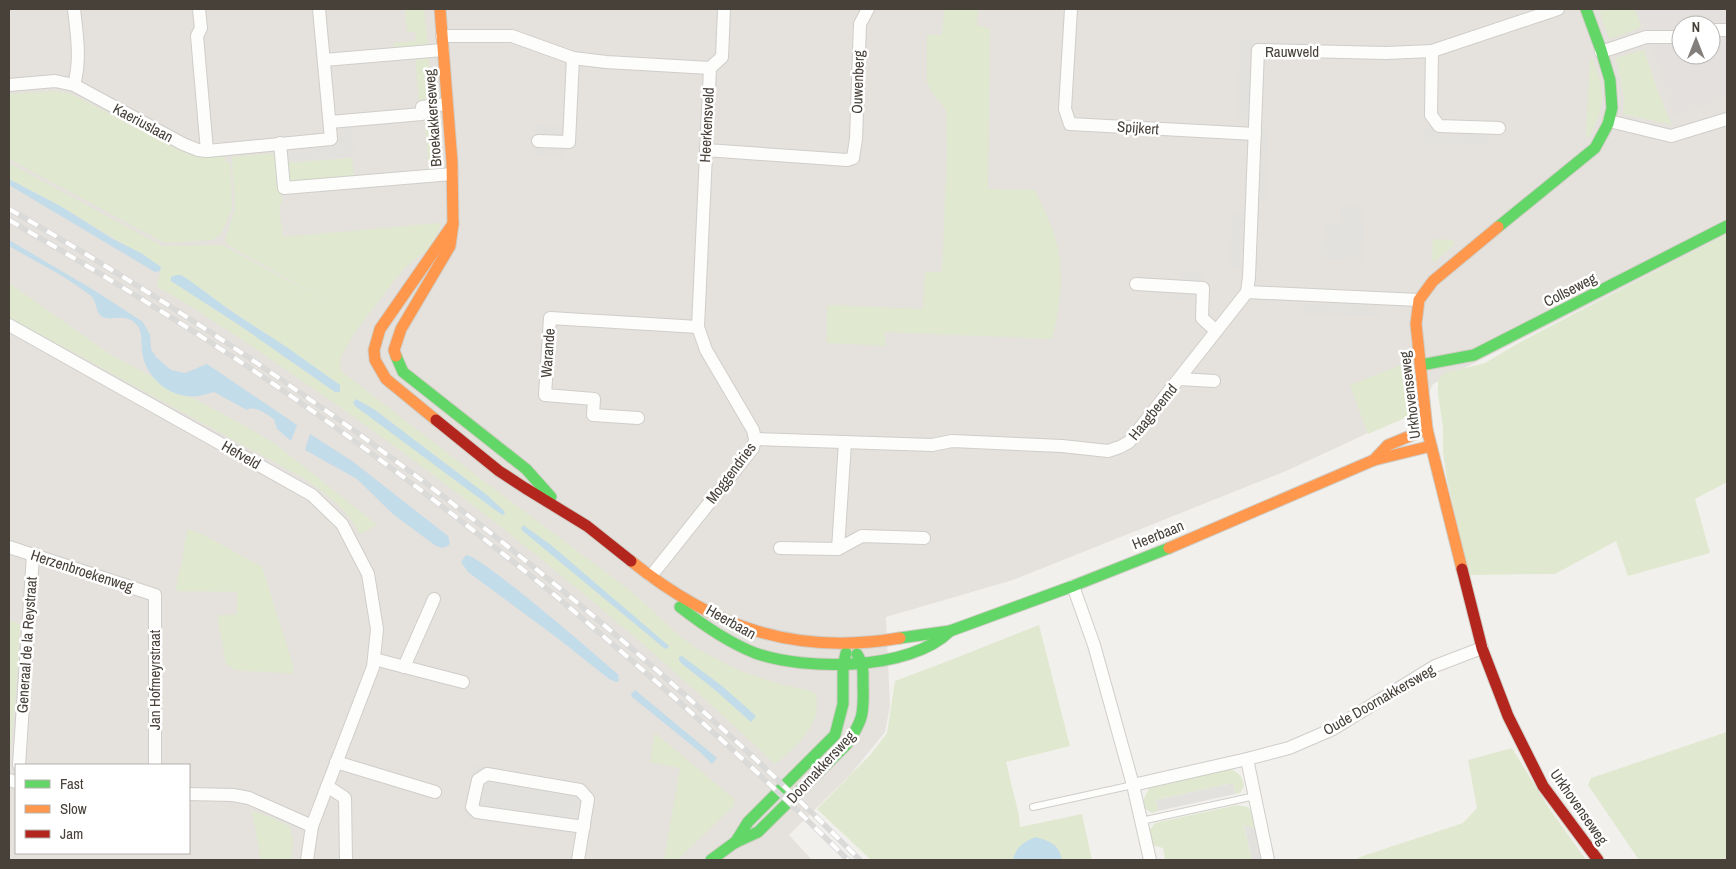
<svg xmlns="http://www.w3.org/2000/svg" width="1736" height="869" viewBox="0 0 1736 869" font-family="'Archivo Narrow',sans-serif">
	<rect width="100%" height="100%" fill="#f2f0ed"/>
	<path fill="#e5e1dc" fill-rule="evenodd" d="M 9,9 L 1727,9 L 1727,235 L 1433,384 L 1420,409 L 1286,471 L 1013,580 L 886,617 L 890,706 L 885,732 L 851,774 L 789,835 L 812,860 L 9,860 ZM 1681,25 L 1711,25 L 1711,55 L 1681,55 ZM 16,765 L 189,765 L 189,853 L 16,853 Z"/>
	<path fill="#e3e0dd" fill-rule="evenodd" d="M 1601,9 L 1727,9 L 1727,96 L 1674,117 L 1644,22 L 1610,34 ZM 1681,25 L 1711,25 L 1711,55 L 1681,55 Z"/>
	<g fill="#e0e9d0" fill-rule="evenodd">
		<polygon points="424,9 428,48 394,51 393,43 416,41 415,32 407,32 405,10"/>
		<path d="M 944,9 L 978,9 L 977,25 L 990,29 L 988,189 L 1035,190 C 1042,207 1053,226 1057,244 C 1064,274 1060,310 1052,339 L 884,332 L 886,346 L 827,343 L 827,305 L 923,309 L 925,272 L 942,272 L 947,155 L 946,110 L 936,98 L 927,83 L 927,35 L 942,35 Z"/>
		<polygon points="1599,9 1635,9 1641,26 1635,30 1609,39"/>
		<polygon points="1644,50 1658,92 1672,125 1623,114 1624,97 1616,58"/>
		<polygon points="428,54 433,100 419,101 415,55"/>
		<path d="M 1590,59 L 1593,59 C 1605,95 1606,103 1589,138 L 1586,135 Z"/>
		<polygon points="54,91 68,93 77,97 181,151 197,156 225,157 226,162 230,162 232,209 221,234 212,240 167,243 163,242 9,159 9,94"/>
		<polygon points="432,109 437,169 429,170 424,111"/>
		<path d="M 277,153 L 282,204 L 279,205 L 283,237 L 440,223 L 440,227 L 432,246 L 404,268 L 355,332 L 340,358 L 341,371 L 477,476 L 632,592 L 683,639 L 699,650 L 740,671 L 782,685 L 809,690 L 816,694 C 823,724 798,743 779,761 L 775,764 C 640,636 496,517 344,410 C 305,383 267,356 227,330 C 204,315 182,300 157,287 L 161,267 L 62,207 L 9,179 L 9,163 L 162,246 L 222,245 L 330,303 L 228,245 L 225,240 L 235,209 L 232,157 ZM 180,275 L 340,385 L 340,392 L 335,392 L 239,325 L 171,281 Z"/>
		<polygon points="352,158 354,177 286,182 285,163"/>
		<polygon points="1727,234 1727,482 1695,499 1710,553 1628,576 1616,541 1555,574 1469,575 1447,479 1443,453 1443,428 1438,394 1438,379 1445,373 1485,363 1522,341"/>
		<polygon points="1433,239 1452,240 1455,244 1434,262 1432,259"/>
		<path d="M 9,283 L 111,355 L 236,421 L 274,443 L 377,525 L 360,534 C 345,507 330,497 305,479 L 9,317 Z"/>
		<polygon points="1409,362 1416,398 1416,411 1412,415 1368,434 1350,385"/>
		<path d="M 188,529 L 204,535 L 262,567 L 293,665 L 293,674 L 236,670 L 226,664 L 217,615 L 237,615 L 237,592 L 176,591 C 177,580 179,572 182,562 C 184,551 184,540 188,529 Z"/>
		<polygon points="9,620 20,624 16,693 9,767"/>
		<polygon points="1039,625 1070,746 1006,762 1019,815 1020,827 1082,814 1092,860 871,860 817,809 871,754 887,733 895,681 948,661"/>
		<polygon points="1727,732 1727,860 1639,860 1588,785 1591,778"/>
		<polygon points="655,733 734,799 735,805 677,860 664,860 680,768 650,762"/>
		<polygon points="1512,748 1549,808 1586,860 1356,860 1360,857 1463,823 1477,808 1468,760"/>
		<path d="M 1228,768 C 1237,771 1243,776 1244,786 L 1240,793 L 1235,794 L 1233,783 L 1156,800 L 1158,811 L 1152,813 L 1144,808 L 1144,798 L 1150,787 Z"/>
		<polygon points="1237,805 1248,807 1253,814 1256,829 1244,826 1252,860 1165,860 1163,848 1151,845 1149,831 1155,823"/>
		<polygon points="252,811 273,818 290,827 293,840 291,860 261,860"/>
	</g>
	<g fill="#e3e1de">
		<polygon points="1241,40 1254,41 1250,119 1236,118"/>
		<polygon points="351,124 354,157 284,161 284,151 340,146 339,125"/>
		<polygon points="536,124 565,125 564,158 534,156"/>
		<polygon points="1259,128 1269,128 1265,201 1255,201"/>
		<polygon points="1424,128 1489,130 1488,144 1424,142"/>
		<polygon points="1340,205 1366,207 1362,262 1321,259 1324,222 1339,223"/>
		<polygon points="1233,212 1244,213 1240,269 1229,268"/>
		<polygon points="1180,270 1204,272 1203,282 1180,280"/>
		<polygon points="1171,291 1192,292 1192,301 1170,300"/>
		<polygon points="1305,304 1380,307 1380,317 1304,314"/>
		<polygon points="474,764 580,783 571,835 465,816"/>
		<polygon points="1233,783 1235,794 1158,811 1156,800"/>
		<polygon points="1244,825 1256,829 1263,860 1252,860"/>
	</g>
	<g fill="#c3dcea">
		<polygon points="9,179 62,207 113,239 141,253 161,267 160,271 155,272 9,185"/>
		<path d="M 9,240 L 97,292 L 143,322 L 150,335 L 151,349 L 156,357 L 171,370 L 185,373 L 207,364 L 297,425 L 291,441 L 277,429 L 274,419 C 265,414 256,405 247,410 L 214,392 C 209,393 204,395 199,396 C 171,400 145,378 142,351 C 141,343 143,332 137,325 C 124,311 112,323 101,316 C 95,311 97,301 91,296 C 66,276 36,262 9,246 Z"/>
		<polygon points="176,275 181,275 189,280 231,311 288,348 340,385 340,392 335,392 239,325 171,281 171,277"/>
		<polygon points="356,399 375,410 487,495 504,511 505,514 502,515 355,406 353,403"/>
		<polygon points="310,434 352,461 448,536 450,543 448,546 442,548 436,546 394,515 357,479 305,450"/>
		<polygon points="523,525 551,545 669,646 667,649 664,648 524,532 521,529"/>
		<path d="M 466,555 C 482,556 598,657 618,674 L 619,681 L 616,682 L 609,679 L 560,640 L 468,572 L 461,562 Z"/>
		<polygon points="682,656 722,686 756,716 751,722 715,690 681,663 679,660 679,657"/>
		<polygon points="635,690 717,758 712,764 700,752 632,697 631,694"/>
		<path d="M 1036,837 C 1051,842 1059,844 1062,860 L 1013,860 C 1016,847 1023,842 1036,837 Z"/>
	</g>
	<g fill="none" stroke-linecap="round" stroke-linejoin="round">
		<defs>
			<g id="lane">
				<polyline points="1033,807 1133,785"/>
				<polyline points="1141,821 1255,796"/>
			</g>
			<g id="street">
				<polyline points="199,9 201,28 197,36 207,151"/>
				<polyline points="1071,9 1065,109 1070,124 1255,134"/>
				<polyline points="1711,30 1727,30"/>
				<polyline points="442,36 512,36 573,58 606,62 710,68 698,327 706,350 753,430 755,439 753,448 651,576"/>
				<polyline points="1432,51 1431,115 1439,126 1499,128"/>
				<polyline points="1601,52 1646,37 1681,37"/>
				<polyline points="324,60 443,50"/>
				<polyline points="710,68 722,57 724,9"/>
				<polyline points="9,85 55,81 74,85 183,144 198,150 207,151 331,139 319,9"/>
				<path d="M 74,85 C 81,60 77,35 74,9"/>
				<polyline points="1609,121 1671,136 1727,119"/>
				<polyline points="330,122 422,114 422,107 447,104"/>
				<polyline points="538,141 569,142 573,58"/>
				<polyline points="280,143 284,188 452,174"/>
				<polyline points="706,150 847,160 853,158 856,139 860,24 868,9"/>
				<polyline points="1136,284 1203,288 1202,318 1216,331"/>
				<polyline points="1247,292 1249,277 1258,50 1386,53 1432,51 1558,9"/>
				<polyline points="9,325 312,495 342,524 368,574 377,629 373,667 312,826 307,860"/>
				<polyline points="1179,379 1214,381"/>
				<polyline points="638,418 593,415 594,399 545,395 550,318 698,327"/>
				<polyline points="755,439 932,445 952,441 1062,446 1108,451 1120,447 1129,442 1247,292 1419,300"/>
				<polyline points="9,547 155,595 155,765"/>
				<polyline points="780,548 838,549 862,536 924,538"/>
				<polyline points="838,549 845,442"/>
				<polyline points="1073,586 1094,645 1133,785 1247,759 1289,748 1333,729 1435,666 1482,648"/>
				<polyline points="374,659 463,682"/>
				<polyline points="404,667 434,599"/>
				<polyline points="1247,759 1268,860"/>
				<polyline points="336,762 435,792"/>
				<polyline points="19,765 33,555"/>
				<polyline points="9,780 16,782"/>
				<polyline points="1133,785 1150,860"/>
				<polyline points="327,786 345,798 346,860"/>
				<polyline points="189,794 233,795 249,798 312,826"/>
				<polyline points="578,860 588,799 580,790 487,774 478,780 472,807 477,812 584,827"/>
			</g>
			<g id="fast">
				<polyline points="1498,227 1595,148 1608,124 1612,108 1610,80 1601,50 1586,9"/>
				<polyline points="396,356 403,372 526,469 551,497"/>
				<polyline points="1421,365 1474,355 1727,226"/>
				<path d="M 680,607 C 703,625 727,642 755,653 C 805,671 910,671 950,631"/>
				<polyline points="900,638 950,631 1073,586 1169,548"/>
				<polyline points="735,843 748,822 835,735 843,704 843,666 846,653"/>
				<path d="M 711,860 L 734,843 L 758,832 L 846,745 C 863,721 864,714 863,685 C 863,672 864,666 857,654"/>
			</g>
			<g id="slow">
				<polyline points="396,356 394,350 401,329 450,246 453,224 452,162 440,9"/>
				<polyline points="436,420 386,379 375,360 374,350 380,329 453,224"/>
				<polyline points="1374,460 1388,445 1427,429"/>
				<polyline points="1169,548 1374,460 1431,446"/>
				<path d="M 631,561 C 713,627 794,656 900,638"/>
				<polyline points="1462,569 1427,429 1416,324 1419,300 1433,281 1498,227"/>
			</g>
			<g id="jam">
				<polyline points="436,420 499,471 525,488 587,526 631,561"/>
				<polyline points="1462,569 1482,648 1508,716 1543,786 1598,860"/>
			</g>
		</defs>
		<use href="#lane" stroke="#d0ceca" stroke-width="8"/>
		<use href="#street" stroke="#d0ceca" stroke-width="14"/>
		<use href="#fast" stroke="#d0cdc5" stroke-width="13"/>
		<use href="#slow" stroke="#d0cdc5" stroke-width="13"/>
		<use href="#jam" stroke="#d0cdc5" stroke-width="13"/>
		<use href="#lane" stroke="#fdfdfc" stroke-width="6"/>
		<use href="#street" stroke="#fdfdfc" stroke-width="12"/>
		<use href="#fast" stroke="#63d668" stroke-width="11"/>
		<use href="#slow" stroke="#ff974d" stroke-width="11"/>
		<use href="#jam" stroke="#b3261e" stroke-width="11"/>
		<defs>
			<g id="rail">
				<path d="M 9,209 C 320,387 607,607 860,860"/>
				<path d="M 9,220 C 78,260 146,301 213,344 C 331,420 443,505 552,593 C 654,678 754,766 848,860"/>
			</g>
		</defs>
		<use href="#rail" stroke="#dadad9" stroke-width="5.5"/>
		<use href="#rail" stroke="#fff" stroke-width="4" stroke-dasharray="11" stroke-linecap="butt"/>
	</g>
	<g text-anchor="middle" stroke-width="5" stroke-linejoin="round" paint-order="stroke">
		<g font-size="15" fill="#47413a" stroke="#fff">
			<text x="1292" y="57">Rauwveld</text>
			<text transform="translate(858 82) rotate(-88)" y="5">Ouwenberg</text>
			<text transform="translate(433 118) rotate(-94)" y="5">Broekakkerseweg</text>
			<text transform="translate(143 123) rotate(28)" y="5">Kaeriuslaan</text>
			<text transform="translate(707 125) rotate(-87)" y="5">Heerkensveld</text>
			<text transform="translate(1138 128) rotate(4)" y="5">Spijkert</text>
			<text transform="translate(1570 290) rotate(-27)" y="5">Collseweg</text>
			<text transform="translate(548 353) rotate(-86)" y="5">Warande</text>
			<text transform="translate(1410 395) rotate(-97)" y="5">Urkhovenseweg</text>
			<text transform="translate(1153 412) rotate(-51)" y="5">Haagbeemd</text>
			<text transform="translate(241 455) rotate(30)" y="5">Hefveld</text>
			<text transform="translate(731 473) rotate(-53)" y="5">Moggendries</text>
			<text transform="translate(1158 535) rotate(-22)" y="5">Heerbaan</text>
			<text transform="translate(82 571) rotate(18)" y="5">Herzenbroekenweg</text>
			<text transform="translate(731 622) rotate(29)" y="5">Heerbaan</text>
			<text transform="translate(27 645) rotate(-86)" y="5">Generaal de la Reystraat</text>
			<text transform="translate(155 680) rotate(-90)" y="5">Jan Hofmeyrstraat</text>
			<text transform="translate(1379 700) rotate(-30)" y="5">Oude Doornakkersweg</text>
			<text transform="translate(821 767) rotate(-47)" y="5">Doornakkersweg</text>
			<text transform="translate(1579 807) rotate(55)" y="5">Urkhovenseweg</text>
		</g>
	</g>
	<rect width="1736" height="869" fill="none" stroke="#47413a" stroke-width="20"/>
	<rect x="15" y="764" width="175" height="90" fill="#ffffff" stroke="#b5b3b0"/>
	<rect x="25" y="780" width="25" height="8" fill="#63d668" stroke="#b5b3b0"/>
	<text x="60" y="789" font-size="15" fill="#47413a">Fast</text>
	<rect x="25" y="805" width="25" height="8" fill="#ff974d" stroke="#b5b3b0"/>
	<text x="60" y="814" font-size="15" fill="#47413a">Slow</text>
	<rect x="25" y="830" width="25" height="8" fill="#b3261e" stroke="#b5b3b0"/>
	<text x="60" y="839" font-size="15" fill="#47413a">Jam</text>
	<g transform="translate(1696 40)"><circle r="24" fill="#ffffff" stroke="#b5b3b0"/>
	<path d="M0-4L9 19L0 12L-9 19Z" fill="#837e79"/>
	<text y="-8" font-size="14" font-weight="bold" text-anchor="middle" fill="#47413a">N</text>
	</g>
</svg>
